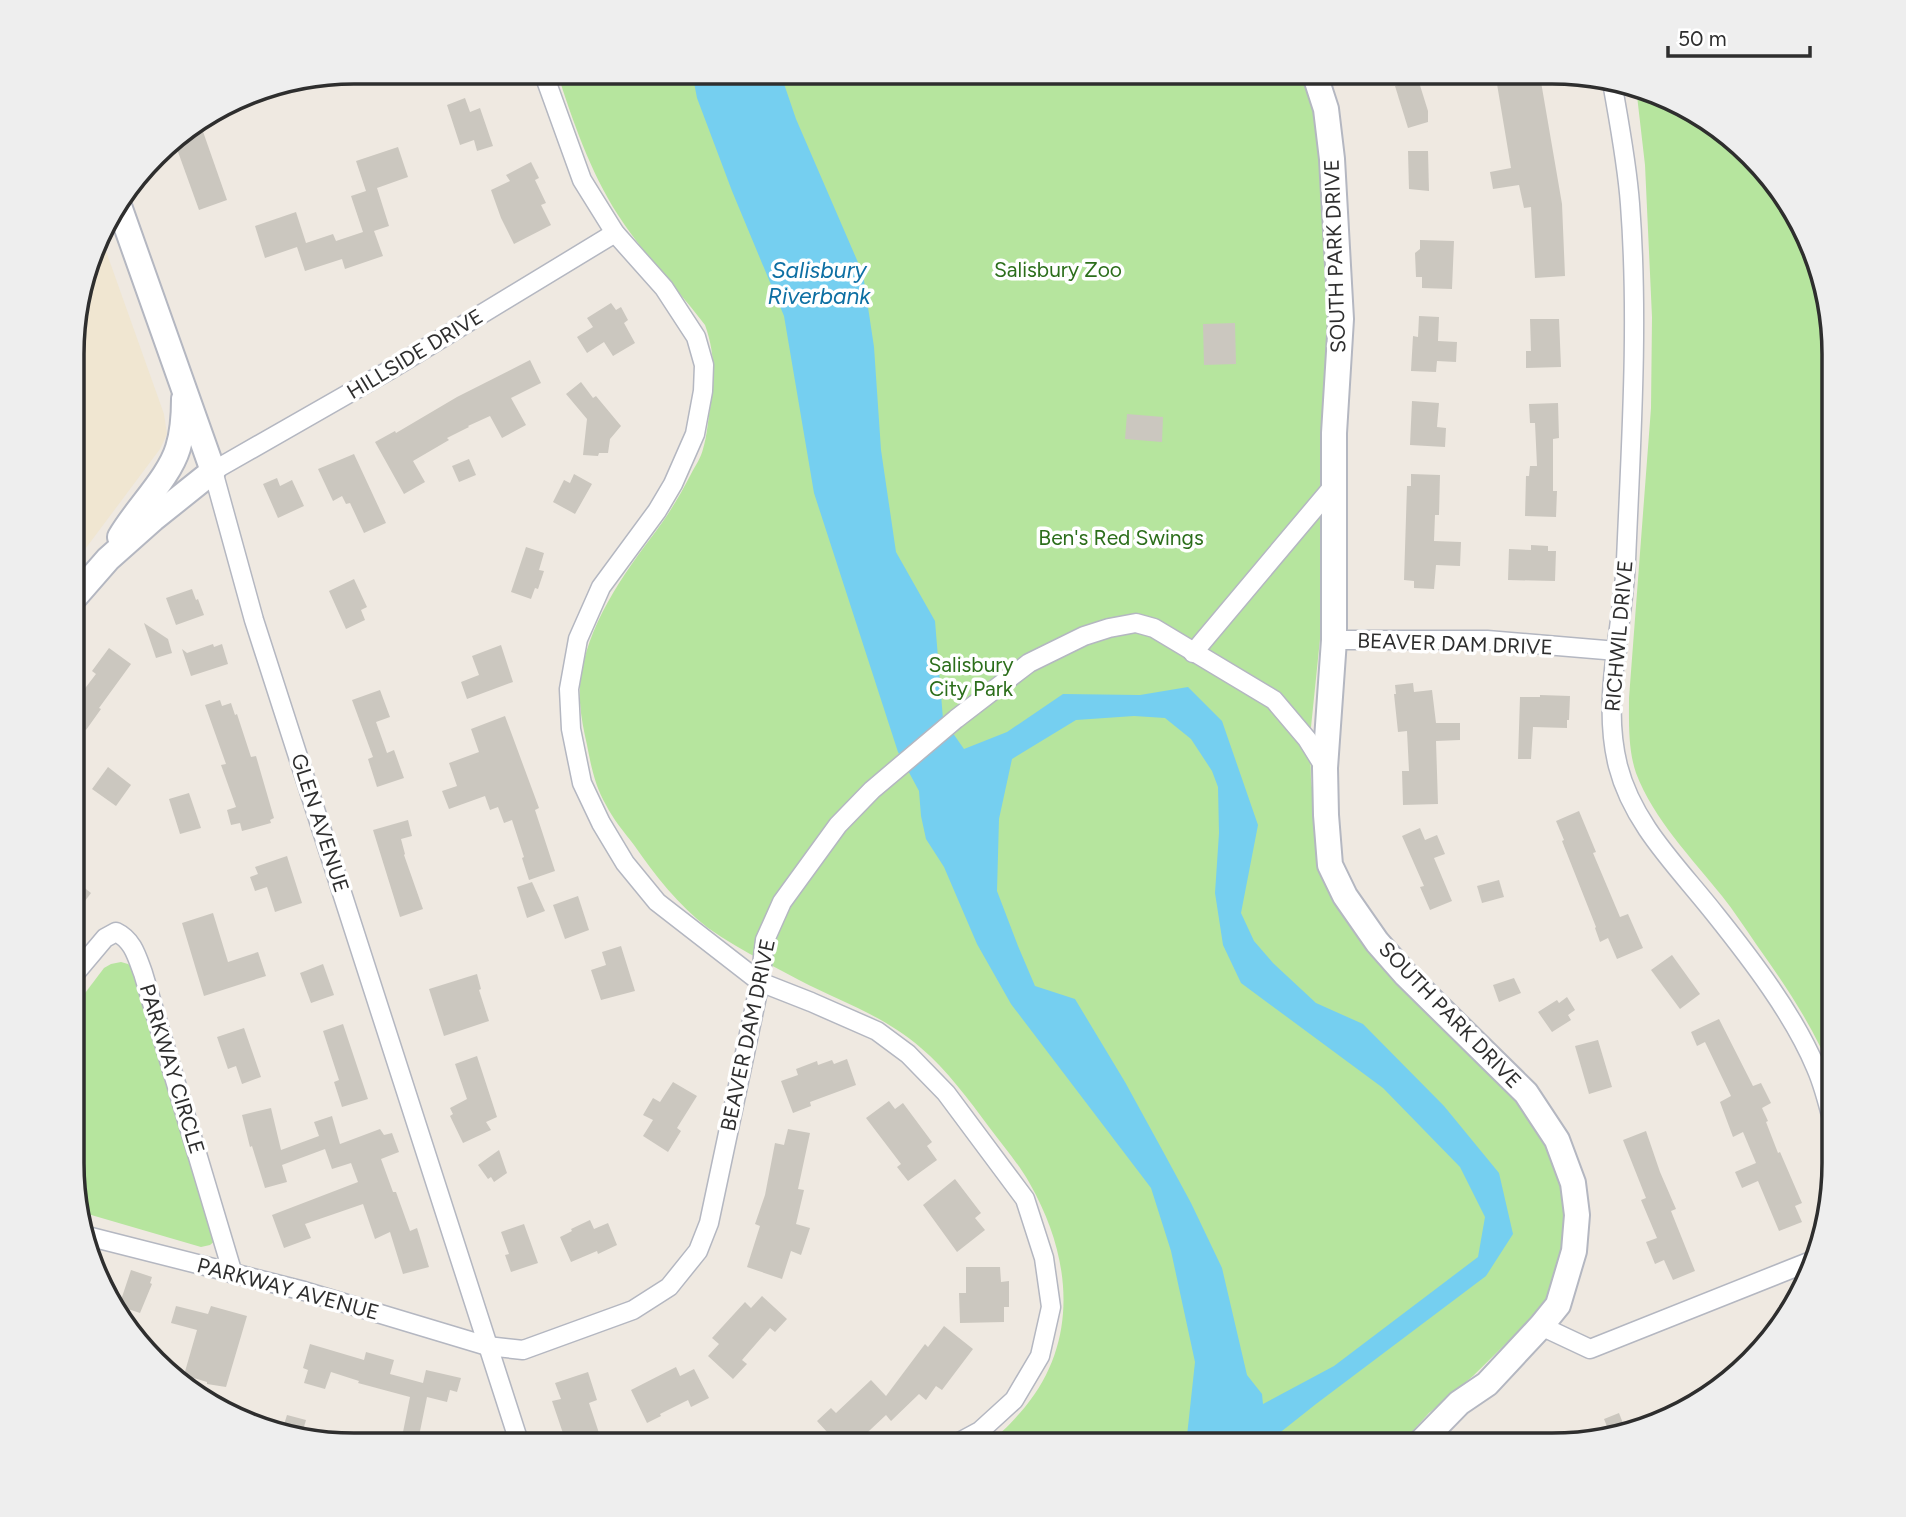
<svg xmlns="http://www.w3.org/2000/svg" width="1906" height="1517" viewBox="0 0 1906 1517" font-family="Figtree,sans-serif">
	<rect width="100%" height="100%" fill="#efe9e1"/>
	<polygon fill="#f0e6d1" points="101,237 164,414 167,434 160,449 74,564 74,317"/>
	<g fill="#b6e59e">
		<path d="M 557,72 L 1308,72 L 1316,108 L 1330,250 L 1320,639 L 1310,737 L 1311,780 L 1322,865 L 1523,1099 L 1555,1162 L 1567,1207 L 1566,1238 L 1554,1287 L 1542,1308 L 1473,1376 L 1429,1413 L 1400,1445 L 985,1445 C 1001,1435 1013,1421 1025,1407 C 1080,1340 1071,1256 1030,1184 C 1019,1164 1003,1146 989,1127 C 969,1100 947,1070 921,1048 C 883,1015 843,1003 799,980 C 769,964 736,948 708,928 C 678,905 655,875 634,845 C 624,832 613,819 606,805 C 595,786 591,766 587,745 C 584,732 581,717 580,703 C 576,644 616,584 650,539 C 667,517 678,499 691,474 C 695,466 701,458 703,449 C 707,436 708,421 710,408 C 715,380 715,352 705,325 C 677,288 643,254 618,215 C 590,171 573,122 557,72 Z"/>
		<path d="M 1636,87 L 1660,93 L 1738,142 L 1813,245 L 1834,353 L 1834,1078 C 1815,1029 1786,986 1756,944 C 1745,928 1734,911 1722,896 C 1691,857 1654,820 1636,773 C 1628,749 1629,723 1629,698 L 1651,408 L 1652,317 L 1645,165 Z"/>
		<polygon points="121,962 128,964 136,970 216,1240 210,1245 201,1247 81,1212 72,1182 73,1009 104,968 111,964"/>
	</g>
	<path fill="#75cff0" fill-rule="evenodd" d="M 692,72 L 780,72 L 796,119 L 863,274 L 874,347 L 881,450 L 896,552 L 935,621 L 943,719 L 964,749 L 1007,732 L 1063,694 L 1140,695 L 1188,687 L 1222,721 L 1258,825 L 1241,913 L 1254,941 L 1273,963 L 1316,1003 L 1363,1024 L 1444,1106 L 1499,1173 L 1513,1234 L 1486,1276 L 1316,1404 L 1268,1442 L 1268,1445 L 1186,1445 L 1195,1362 L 1171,1251 L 1151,1188 L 1011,1004 L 977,944 L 944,867 L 926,839 L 921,816 L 919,791 L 898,752 L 814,493 L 784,316 L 732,191 L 697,98 ZM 1134,716 L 1165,718 L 1191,739 L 1212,771 L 1218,787 L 1219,833 L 1215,893 L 1223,945 L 1241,983 L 1383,1088 L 1460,1167 L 1485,1217 L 1478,1257 L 1334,1366 L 1263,1404 L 1262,1394 L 1247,1375 L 1222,1268 L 1191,1203 L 1165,1155 L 1125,1082 L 1075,999 L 1035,986 L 1018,946 L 997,891 L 999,819 L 1012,759 L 1076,720 Z"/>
	<g fill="#cbc7bf">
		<polygon points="1495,72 1534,72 1535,76 1540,76 1562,204 1565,276 1535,278 1531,207 1524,208 1519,185 1493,189 1490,172 1511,168"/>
		<polygon points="1418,79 1428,111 1428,122 1408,128 1395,86"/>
		<polygon points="465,98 470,112 480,108 493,146 477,151 474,140 460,145 447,105"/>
		<polygon points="200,123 227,200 199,210 173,138"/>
		<polygon points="398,147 408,177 377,188 389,226 374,231 383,256 345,269 342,259 305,271 297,247 265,258 255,226 296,212 306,243 333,234 336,241 363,232 351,196 366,191 356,161"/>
		<polygon points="1408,151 1428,151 1429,191 1409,189"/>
		<polygon points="531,162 539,178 535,180 546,203 541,205 551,225 514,244 501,218 491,190 510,181 506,175"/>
		<polygon points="1420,240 1454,241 1452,289 1422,288 1422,277 1416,277 1415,253 1420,249"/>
		<polygon points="611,303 616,310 621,307 628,320 624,323 635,343 613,356 604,342 587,353 577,337 593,327 587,318"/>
		<polygon points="1419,316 1439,317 1438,341 1457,342 1456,362 1437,361 1436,372 1411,371 1413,336 1418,337"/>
		<polygon points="1530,319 1559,319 1561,367 1526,368 1526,351 1531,351"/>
		<polygon points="1235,323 1236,364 1204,365 1203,324"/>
		<polygon points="530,360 541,383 511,398 526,425 502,438 490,416 468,426 469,427 447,438 449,440 413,461 425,482 404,494 375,442 395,431 396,433 457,397"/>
		<polygon points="581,382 593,398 596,396 621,426 610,439 608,453 599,453 598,456 583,455 587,419 566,394"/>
		<polygon points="1412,401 1439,403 1437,427 1446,428 1445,447 1410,445"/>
		<polygon points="1558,403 1559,438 1553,439 1553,491 1557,491 1556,517 1525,516 1526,476 1529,476 1530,466 1537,466 1535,423 1530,423 1529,404"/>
		<polygon points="1127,414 1163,417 1162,442 1125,439"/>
		<polygon points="354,454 386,523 364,533 350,503 346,504 342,496 333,501 318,469"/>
		<polygon points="469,459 476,475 459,482 452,466"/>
		<polygon points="574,474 592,484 575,514 553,502 564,480 570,483"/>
		<polygon points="1411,474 1440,475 1439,515 1435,515 1434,541 1461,542 1460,566 1436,565 1434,589 1414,588 1414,581 1404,580 1407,486 1411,486"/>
		<polygon points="277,478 280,486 292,480 304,506 278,518 263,484"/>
		<polygon points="1531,545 1548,546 1548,551 1556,551 1555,581 1508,580 1509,549 1531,550"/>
		<polygon points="526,547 544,553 539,570 544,571 538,589 535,588 531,599 511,592"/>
		<polygon points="354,579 367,607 361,610 365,620 346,629 329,591"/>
		<polygon points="192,589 196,600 198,599 204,615 176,625 166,598"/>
		<polygon points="144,623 168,639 172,653 156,658"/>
		<polygon points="213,644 214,647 222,644 228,664 191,676 182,649 187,653"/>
		<polygon points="501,645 513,682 467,699 461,682 479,675 472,656"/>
		<polygon points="109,648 131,664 99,708 101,709 86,730 73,721 73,704 96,674 92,671"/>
		<polygon points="1413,683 1414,692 1432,690 1436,723 1460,723 1460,740 1436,741 1438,804 1403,805 1402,771 1409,771 1407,731 1398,732 1394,694 1396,694 1395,685"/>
		<polygon points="380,690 390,717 376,722 387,753 394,750 404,778 377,787 368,759 373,757 352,700"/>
		<polygon points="1540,695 1570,696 1569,720 1567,720 1567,728 1533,727 1531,759 1518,759 1520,697 1540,697"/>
		<polygon points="220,700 222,706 231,703 235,715 237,714 251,757 256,756 274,818 270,820 271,823 242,831 240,823 231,825 227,810 236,807 221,765 226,764 205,705"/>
		<polygon points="505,716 539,808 535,810 555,871 529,880 522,858 524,857 512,820 504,823 498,807 490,810 485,796 449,809 442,791 457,786 449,763 479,752 471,729"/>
		<polygon points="108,767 131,785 116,806 92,789"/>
		<polygon points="189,793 201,828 180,834 169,799"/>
		<polygon points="1579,811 1596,852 1593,853 1620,917 1628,914 1643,948 1617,959 1608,938 1600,942 1595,928 1596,927 1562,841 1564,840 1556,821"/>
		<polygon points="408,820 412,836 401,839 405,854 404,855 423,909 400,917 373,830"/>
		<polygon points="1420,828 1425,840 1437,835 1445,854 1434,858 1452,901 1430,910 1420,887 1424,886 1402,836"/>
		<polygon points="287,856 302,903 275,912 267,887 255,891 250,877 258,874 255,867"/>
		<polygon points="73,879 91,893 73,917"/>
		<polygon points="1499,880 1504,897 1482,903 1477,886"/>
		<polygon points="532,882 545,911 527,918 517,887"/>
		<polygon points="578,896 589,930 565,939 553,905"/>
		<polygon points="213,913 228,962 258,952 266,976 204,996 182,923"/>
		<polygon points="621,946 635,991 601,1000 591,970 606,965 602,952"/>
		<polygon points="1672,955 1700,994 1680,1009 1651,970"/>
		<polygon points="323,964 334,995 311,1003 300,973"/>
		<polygon points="477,974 481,989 479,990 489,1021 444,1036 429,989"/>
		<polygon points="1514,978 1521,993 1499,1002 1493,985"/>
		<polygon points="1567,997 1575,1010 1568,1015 1571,1020 1552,1032 1538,1012 1557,1000 1559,1003"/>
		<polygon points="1719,1019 1753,1086 1761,1083 1771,1103 1762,1108 1768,1121 1766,1122 1778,1153 1780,1152 1802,1203 1795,1206 1802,1222 1779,1231 1758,1181 1742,1188 1735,1172 1756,1163 1743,1132 1733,1137 1720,1102 1731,1096 1705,1042 1697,1046 1691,1032"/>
		<polygon points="343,1024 368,1099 342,1107 334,1082 339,1080 323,1031"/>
		<polygon points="244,1028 261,1077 242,1084 236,1066 228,1069 217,1037"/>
		<polygon points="1598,1040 1612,1087 1589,1094 1575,1046"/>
		<polygon points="477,1056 497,1117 486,1122 491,1130 463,1143 450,1116 453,1114 450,1108 467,1099 455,1064"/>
		<polygon points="847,1059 856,1085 810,1102 811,1106 793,1113 781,1081 798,1075 796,1069 817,1061 818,1065 832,1060 834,1064"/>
		<polygon points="673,1082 697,1096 677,1128 681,1131 668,1152 643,1136 653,1120 643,1115 653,1098 660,1102"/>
		<polygon points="889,1101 895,1109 903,1103 932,1142 927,1146 937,1160 908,1181 897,1167 901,1164 866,1118"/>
		<polygon points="271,1108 281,1150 319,1136 314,1122 332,1116 340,1144 380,1129 384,1135 392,1133 399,1152 381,1159 393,1192 396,1192 410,1231 417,1228 429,1267 403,1274 390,1232 375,1239 363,1204 305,1224 311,1238 284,1248 272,1215 358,1182 351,1163 332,1169 325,1149 282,1165 287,1182 265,1188 252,1146 250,1147 242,1115"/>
		<polygon points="788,1129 810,1133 798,1189 804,1190 796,1224 810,1228 801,1255 791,1251 782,1279 747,1267 760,1226 755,1224 765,1195 775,1143 784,1145"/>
		<polygon points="1646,1131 1660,1172 1676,1209 1671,1211 1695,1271 1673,1280 1664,1260 1655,1264 1646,1242 1657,1238 1641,1200 1646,1198 1623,1140"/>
		<polygon points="499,1150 507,1173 494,1182 491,1177 488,1179 478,1165"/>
		<polygon points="955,1179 981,1213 975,1218 985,1230 957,1252 923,1205"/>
		<polygon points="590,1220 594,1229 608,1223 617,1245 598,1254 597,1251 571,1262 560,1237 572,1231 571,1229"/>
		<polygon points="524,1224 538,1263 511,1272 505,1255 509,1254 501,1232"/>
		<polygon points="966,1267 1000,1267 1001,1282 1009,1281 1009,1307 1004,1307 1004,1322 960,1323 959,1293 966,1293"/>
		<polygon points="131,1270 152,1277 150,1283 152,1284 140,1313 119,1306"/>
		<polygon points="762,1296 787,1319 775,1332 770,1328 742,1360 747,1364 733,1379 708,1356 719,1344 712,1338 745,1302 751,1308"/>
		<polygon points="176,1306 208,1314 211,1306 247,1316 226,1387 207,1384 207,1382 184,1375 197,1330 171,1323"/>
		<polygon points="944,1326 973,1349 942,1390 936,1386 926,1400 919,1394 891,1421 886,1415 854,1445 839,1445 817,1421 831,1408 836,1413 871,1380 886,1396 925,1344 928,1347"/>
		<polygon points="310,1344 364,1360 366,1352 394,1360 390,1374 423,1383 426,1370 461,1378 457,1392 450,1390 447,1402 427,1397 418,1441 402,1437 410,1397 358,1383 359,1381 331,1372 325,1389 304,1383 308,1370 303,1368"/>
		<polygon points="676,1367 680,1376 694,1369 709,1398 691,1407 688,1400 660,1414 661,1416 647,1423 631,1390"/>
		<polygon points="588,1372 597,1400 589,1403 603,1445 567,1445 552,1401 561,1399 555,1383"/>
		<polygon points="1619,1413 1626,1431 1610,1434 1604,1419"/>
		<polygon points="287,1415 306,1420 301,1437 282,1431"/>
	</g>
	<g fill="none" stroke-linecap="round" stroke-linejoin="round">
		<defs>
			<g id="street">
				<polyline points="543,72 582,180 615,233 664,288 696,337 704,365 703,391 695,434 673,484 657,511 601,587 578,639 569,689 571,729 582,783 601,823 625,863 657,902 760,982 811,1002 877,1031 908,1054 946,1093 1025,1199 1044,1258 1051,1307 1040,1356 1014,1400 980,1431 954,1445"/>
				<path d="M 1612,82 C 1619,122 1627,163 1630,204 C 1639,322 1631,442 1626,561 C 1623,629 1601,699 1618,766 C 1633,825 1679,868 1715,914 C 1751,959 1794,1015 1816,1068 C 1824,1086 1829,1107 1834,1127"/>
				<polyline points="1334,640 1487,640 1617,651"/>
				<polyline points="1193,653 1335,484"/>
				<path d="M 73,976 L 105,938 L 116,932 C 133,940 137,957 143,973 L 233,1274"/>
				<polyline points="87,1236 304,1291 487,1346 523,1350 633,1310 669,1287 698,1251 709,1223 760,982 765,940 782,902 838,825 872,790 956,719 1029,663 1084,636 1109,628 1136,623 1154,628 1274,700 1307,739 1325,768"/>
				<polyline points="1541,1326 1590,1349 1816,1259"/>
				<polyline points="520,1445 254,620 213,471 388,371 615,233"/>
			</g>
			<g id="secondary">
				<polyline points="1314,72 1326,109 1332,159 1341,319 1334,433 1334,640 1325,768 1326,815 1330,865 1345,896 1377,942 1406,975 1526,1093 1557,1140 1573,1183 1577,1215 1574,1251 1558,1305 1541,1326 1487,1384 1459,1403 1418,1445"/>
				<path d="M 120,537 C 136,509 169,478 178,448 C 183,432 184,415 184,399"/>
				<polyline points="74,598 108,559 153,519 213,471 118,203"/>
			</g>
		</defs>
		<use href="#street" stroke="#b4b7c1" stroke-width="21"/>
		<use href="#secondary" stroke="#b4b7c1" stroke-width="28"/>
		<use href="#street" stroke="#fff" stroke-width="18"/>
		<use href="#secondary" stroke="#fff" stroke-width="24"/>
	</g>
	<g text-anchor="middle" stroke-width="7" stroke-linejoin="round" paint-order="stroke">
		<g font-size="21" fill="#2e2e2e" stroke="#fff">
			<text transform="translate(1335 256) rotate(-92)" y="7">SOUTH PARK DRIVE</text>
			<text transform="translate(415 354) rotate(-31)" y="7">HILLSIDE DRIVE</text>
			<text transform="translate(1619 636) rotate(-85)" y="7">RICHWIL DRIVE</text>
			<text transform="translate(1455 644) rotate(2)" y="7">BEAVER DAM DRIVE</text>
			<text transform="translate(320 823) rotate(72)" y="7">GLEN AVENUE</text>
			<text transform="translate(1450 1015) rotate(46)" y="7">SOUTH PARK DRIVE</text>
			<text transform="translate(748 1035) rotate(-78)" y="7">BEAVER DAM DRIVE</text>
			<text transform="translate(172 1069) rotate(73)" y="7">PARKWAY CIRCLE</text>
			<text transform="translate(288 1289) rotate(15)" y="7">PARKWAY AVENUE</text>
		</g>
		<g font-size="21" fill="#2c6e1b" stroke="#fff">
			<text x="1058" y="277">Salisbury Zoo</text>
			<text x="1121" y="545">Ben's Red Swings</text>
			<text x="971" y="672">Salisbury<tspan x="971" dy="24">City Park</tspan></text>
		</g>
		<g font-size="23" font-style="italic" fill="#0d6fa3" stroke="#fff">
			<text x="819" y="278">Salisbury<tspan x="819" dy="26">Riverbank</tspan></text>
		</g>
	</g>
	<path d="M0 0H1906V1517H0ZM354 84H1552A270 270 0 0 1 1822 354V1163A270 270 0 0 1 1552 1433H354A270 270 0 0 1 84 1163V354A270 270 0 0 1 354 84Z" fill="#eee" fill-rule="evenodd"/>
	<path fill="none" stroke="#2e2e2e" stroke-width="3.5" d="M354 84H1552A270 270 0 0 1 1822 354V1163A270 270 0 0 1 1552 1433H354A270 270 0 0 1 84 1163V354A270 270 0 0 1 354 84Z"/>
	<path d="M1668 46v10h142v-10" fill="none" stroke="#2e2e2e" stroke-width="3.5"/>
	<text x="1678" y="46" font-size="21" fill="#2e2e2e" stroke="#ffffff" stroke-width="5" paint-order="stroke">50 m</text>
</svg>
